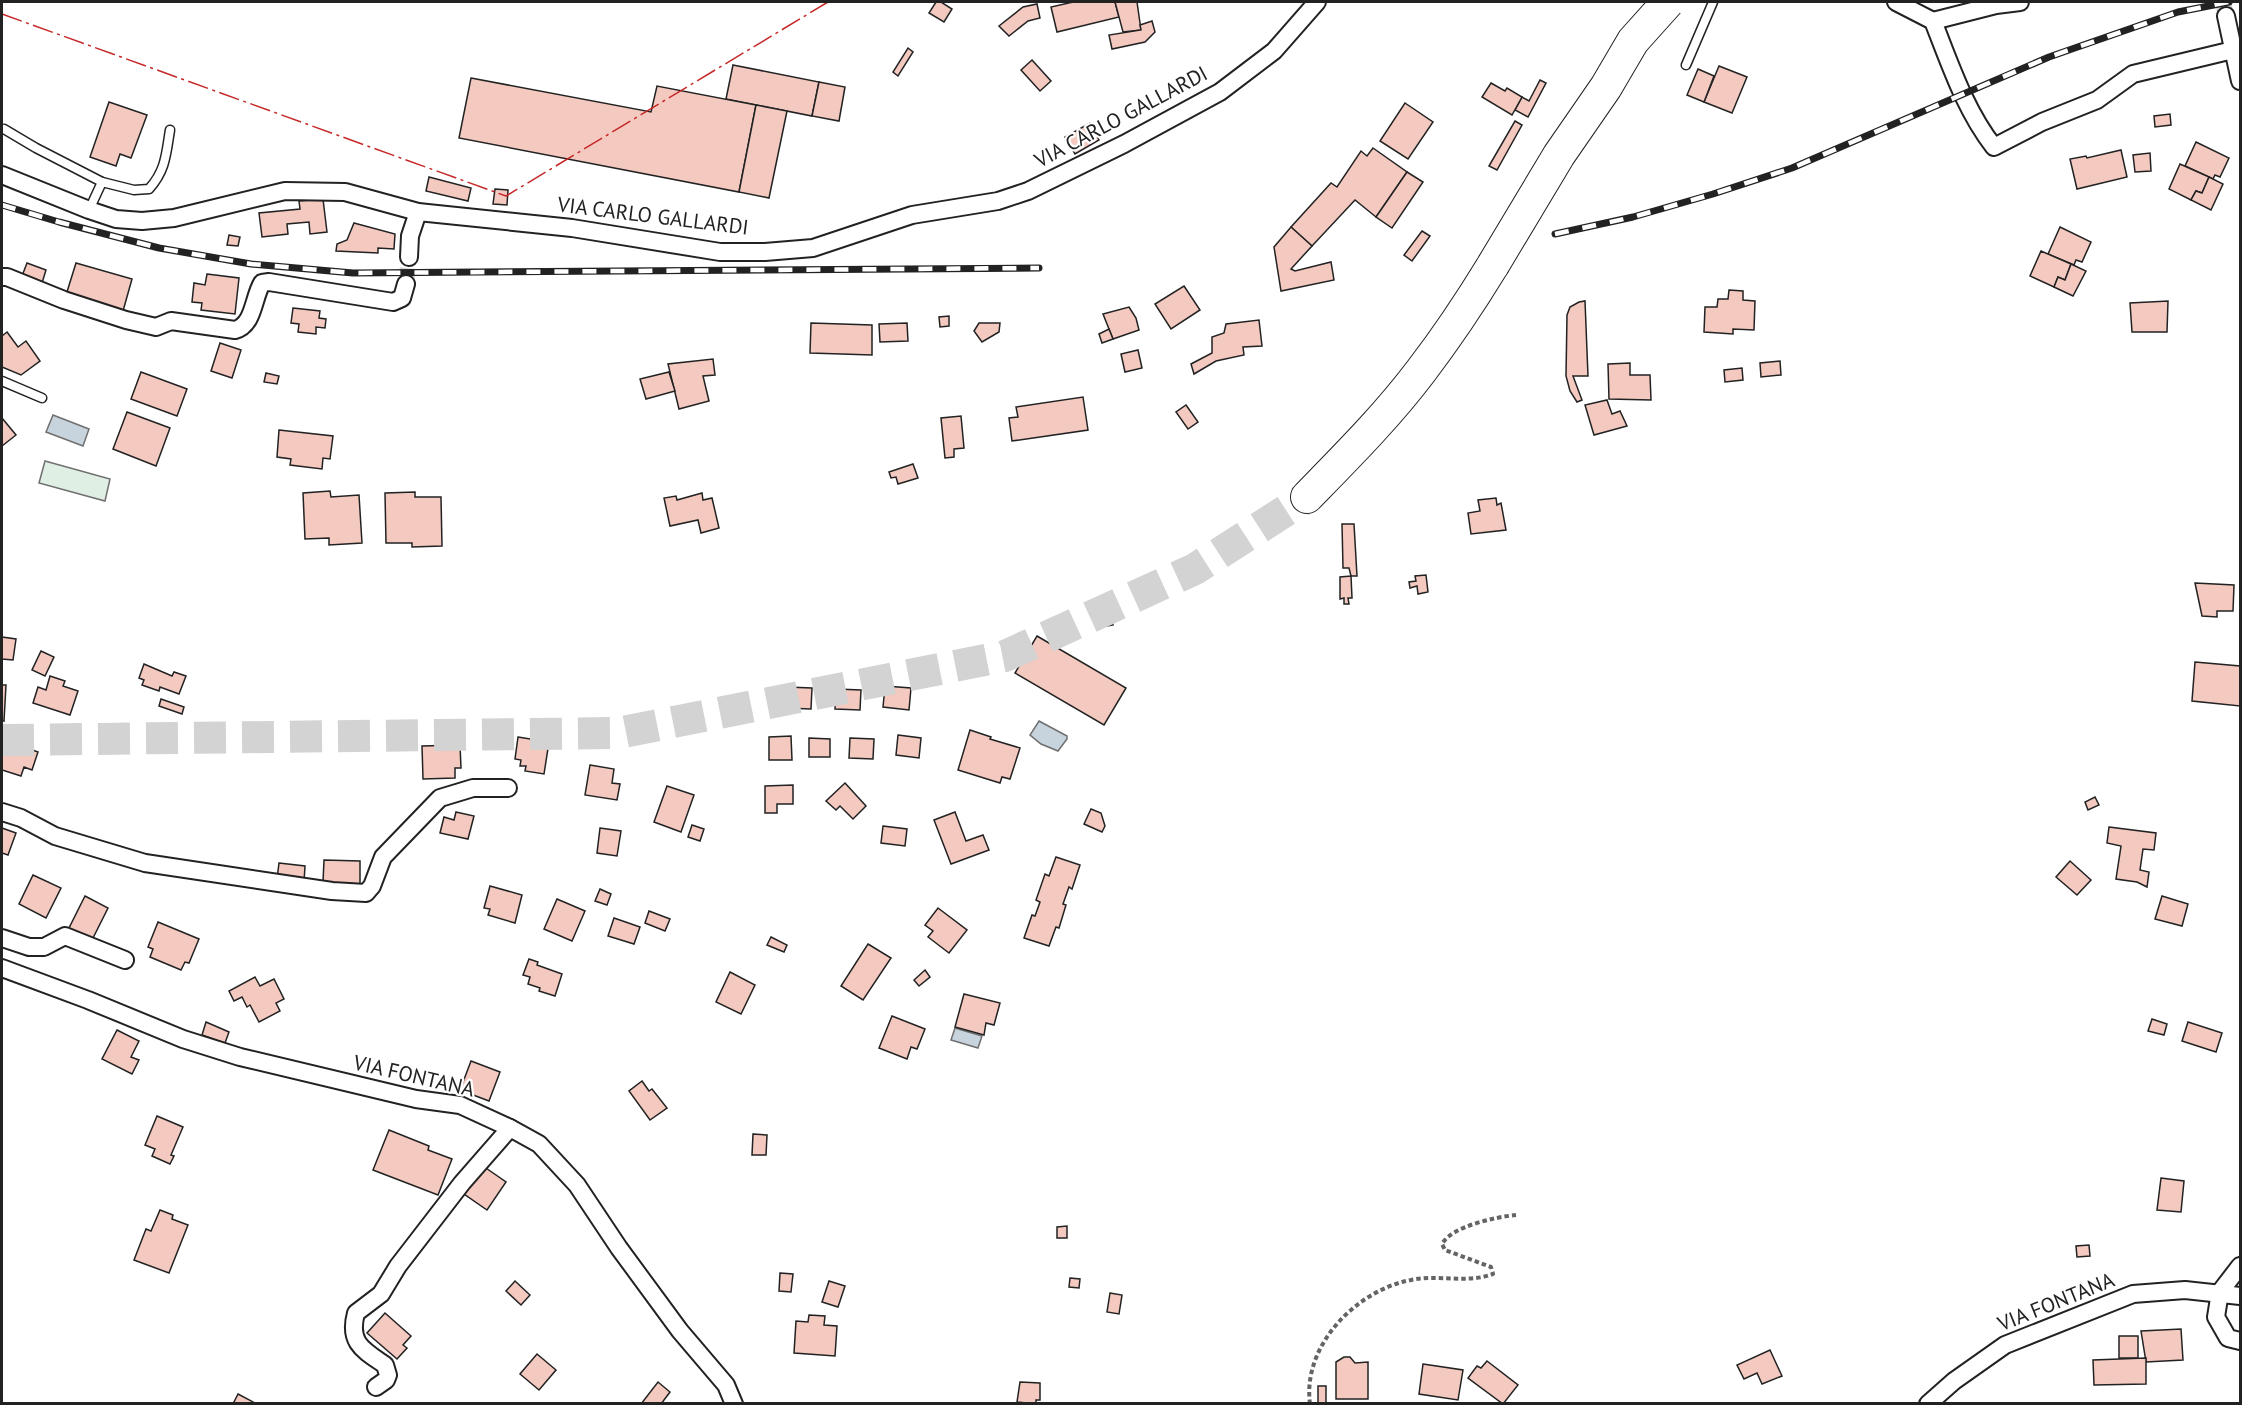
<svg xmlns="http://www.w3.org/2000/svg" width="2242" height="1405" viewBox="0 0 2242 1405" font-family="'PT Sans',sans-serif">
	<rect width="100%" height="100%" fill="#fff"/>
	<polygon fill="#e0efe3" stroke="#6f6f6f" stroke-width="1.5" points="45,461 110,479 105,501 39,483"/>
	<g fill="#c7d3dd" stroke="#6f6f6f" stroke-width="1.5">
		<polygon points="53,415 89,429 83,446 46,432"/>
		<polygon points="1039,721 1067,736 1067,739 1058,751 1041,744 1030,735"/>
		<polygon points="955,1028 982,1036 978,1048 951,1040"/>
	</g>
	<g fill="#f3c9c0" stroke="#222" stroke-width="1.5">
		<polygon points="936,2 941,2 952,9 944,22 929,13"/>
		<polygon points="1073,2 1115,2 1119,17 1057,32 1051,7"/>
		<polygon points="1115,2 1137,2 1141,30 1123,32"/>
		<polygon points="1037,4 1040,18 1028,21 1009,36 999,26 1023,7"/>
		<polygon points="1152,21 1155,32 1145,42 1112,49 1109,35 1141,30 1140,25"/>
		<polygon points="908,48 913,52 898,76 893,72"/>
		<polygon points="1032,60 1051,81 1040,91 1021,70"/>
		<polygon points="733,65 819,82 812,116 726,99"/>
		<polygon points="1719,66 1747,77 1732,113 1704,102"/>
		<polygon points="1698,69 1714,76 1704,102 1687,95"/>
		<polygon points="471,78 651,112 657,86 756,105 739,192 459,138"/>
		<polygon points="1540,80 1546,83 1528,117 1515,110 1522,97 1529,101"/>
		<polygon points="819,82 845,87 839,121 812,116"/>
		<polygon points="1491,83 1505,91 1507,88 1522,97 1512,115 1482,97"/>
		<polygon points="109,102 147,115 131,158 120,154 116,166 90,157"/>
		<polygon points="1405,103 1433,122 1408,159 1380,141"/>
		<polygon points="756,105 787,111 769,198 739,192"/>
		<polygon points="2170,114 2171,125 2155,127 2154,116"/>
		<polygon points="1515,121 1522,125 1497,170 1489,166"/>
		<polygon points="1090,123 1099,140 1075,154 1065,137"/>
		<polygon points="2196,142 2229,158 2220,177 2215,175 2213,179 2185,166"/>
		<polygon points="1373,148 1407,172 1376,217 1355,200 1312,246 1291,227 1331,183 1337,187 1361,151 1367,156"/>
		<polygon points="2121,150 2127,177 2077,189 2070,159 2086,156 2087,158"/>
		<polygon points="2150,153 2151,171 2135,172 2133,155"/>
		<polygon points="2180,164 2209,177 2202,193 2196,191 2191,200 2169,189"/>
		<polygon points="1407,172 1423,182 1392,228 1376,217"/>
		<polygon points="429,177 471,188 468,201 426,191"/>
		<polygon points="2209,177 2223,184 2211,210 2191,200 2196,191 2202,193"/>
		<polygon points="495,189 508,190 507,205 493,204"/>
		<polygon points="323,199 327,232 310,234 309,222 287,224 288,234 262,237 259,213 300,209 299,201"/>
		<polygon points="354,223 395,234 394,249 378,248 378,253 336,251 337,244 347,240"/>
		<polygon points="1291,227 1312,246 1291,269 1295,271 1331,262 1334,280 1281,291 1274,247"/>
		<polygon points="2060,227 2091,242 2082,262 2076,260 2074,265 2048,254"/>
		<polygon points="1422,231 1430,236 1412,261 1404,255"/>
		<polygon points="229,235 240,237 238,246 227,245"/>
		<polygon points="2041,251 2071,264 2065,280 2058,277 2054,287 2030,276"/>
		<polygon points="27,263 46,270 42,283 22,276"/>
		<polygon points="76,263 132,279 123,311 66,295"/>
		<polygon points="2071,264 2086,271 2073,296 2054,287 2058,277 2065,280"/>
		<polygon points="207,274 239,278 235,314 201,310 202,303 192,302 194,283 205,285"/>
		<polygon points="1184,286 1200,310 1171,329 1155,304"/>
		<polygon points="1729,290 1743,291 1743,300 1755,301 1754,330 1733,329 1733,334 1704,332 1705,307 1717,307 1718,299 1728,299"/>
		<polygon points="1585,301 1588,376 1573,376 1582,400 1577,402 1570,391 1566,376 1567,315 1570,307 1579,302"/>
		<polygon points="2168,301 2167,332 2132,332 2130,303"/>
		<polygon points="1129,307 1136,318 1139,330 1113,339 1103,314"/>
		<polygon points="293,308 320,311 319,318 326,319 325,328 316,327 316,334 298,332 299,324 291,323"/>
		<polygon points="949,316 949,326 940,327 939,317"/>
		<polygon points="1259,320 1262,346 1243,347 1244,355 1216,361 1194,374 1191,364 1212,353 1212,337 1224,333 1226,324"/>
		<polygon points="811,323 872,325 872,355 810,353"/>
		<polygon points="907,323 908,341 880,342 879,324"/>
		<polygon points="979,323 1000,323 999,332 982,342 974,331"/>
		<polygon points="1109,329 1113,339 1102,343 1099,334"/>
		<polygon points="7,332 18,347 26,341 40,361 21,375 2,367 2,336"/>
		<polygon points="220,343 241,350 232,378 211,371"/>
		<polygon points="1138,350 1142,368 1125,372 1121,354"/>
		<polygon points="713,359 715,375 703,376 709,401 679,409 668,364"/>
		<polygon points="1780,361 1781,375 1761,377 1760,363"/>
		<polygon points="1630,363 1630,375 1650,375 1651,400 1609,399 1608,364"/>
		<polygon points="1742,368 1743,380 1725,382 1724,370"/>
		<polygon points="141,372 187,389 177,416 131,399"/>
		<polygon points="669,372 675,391 646,399 640,379"/>
		<polygon points="266,373 279,376 277,384 264,382"/>
		<polygon points="1083,397 1088,430 1012,441 1009,418 1018,417 1016,407"/>
		<polygon points="1607,400 1612,414 1620,411 1627,426 1594,435 1585,405"/>
		<polygon points="1186,405 1198,422 1188,429 1176,412"/>
		<polygon points="127,412 170,428 156,466 113,449"/>
		<polygon points="961,416 964,448 954,449 954,457 945,458 941,418"/>
		<polygon points="2,418 16,435 2,446"/>
		<polygon points="279,430 333,436 330,459 323,458 322,469 290,465 291,459 277,457"/>
		<polygon points="913,464 918,478 898,484 896,477 891,478 889,472"/>
		<polygon points="330,491 331,497 359,495 362,543 329,545 329,538 305,539 303,493"/>
		<polygon points="415,492 415,497 441,497 442,546 412,547 412,543 386,543 385,493"/>
		<polygon points="702,493 703,500 712,498 719,528 701,533 698,520 670,526 664,498 676,496 677,500"/>
		<polygon points="1496,498 1497,505 1501,503 1506,530 1471,534 1468,513 1480,511 1478,500"/>
		<polygon points="1342,524 1354,524 1357,576 1351,576 1349,568 1343,568"/>
		<polygon points="1426,575 1428,592 1418,594 1417,586 1410,588 1409,582 1416,581 1415,576"/>
		<polygon points="1351,576 1352,598 1348,598 1349,604 1344,604 1344,598 1340,599 1340,577"/>
		<polygon points="2195,583 2234,585 2233,611 2217,611 2217,617 2202,616"/>
		<polygon points="1111,615 1113,625 1102,627 1100,617"/>
		<polygon points="1037,636 1126,688 1104,725 1015,673"/>
		<polygon points="2,637 16,639 13,660 2,659"/>
		<polygon points="41,651 54,657 45,676 32,670"/>
		<polygon points="2195,662 2240,666 2240,706 2192,701"/>
		<polygon points="144,664 172,676 174,672 186,676 179,694 160,687 159,691 142,685 144,680 139,678"/>
		<polygon points="50,676 65,681 63,686 78,691 70,715 33,703 38,687 46,690"/>
		<polygon points="2,685 6,685 4,721 2,720"/>
		<polygon points="885,686 911,688 909,710 883,707"/>
		<polygon points="786,687 812,688 811,709 785,708"/>
		<polygon points="836,689 861,690 860,710 835,709"/>
		<polygon points="161,699 184,707 182,714 159,706"/>
		<polygon points="970,730 991,737 990,739 1020,748 1010,779 1002,777 1000,783 958,770"/>
		<polygon points="8,735 23,740 21,746 38,752 32,770 24,767 21,776 2,770 2,746 4,747"/>
		<polygon points="898,735 921,738 919,758 896,755"/>
		<polygon points="791,736 792,760 769,760 769,737"/>
		<polygon points="518,737 549,742 544,774 525,771 526,766 520,766 521,760 515,759"/>
		<polygon points="809,738 830,739 830,757 809,757"/>
		<polygon points="850,738 874,739 873,759 849,758"/>
		<polygon points="460,745 461,768 455,768 455,778 423,779 422,746"/>
		<polygon points="590,765 614,769 612,783 620,784 617,800 585,795"/>
		<polygon points="845,783 866,806 853,819 840,806 836,810 826,801"/>
		<polygon points="793,785 793,804 777,804 777,813 765,813 765,786"/>
		<polygon points="667,786 694,795 681,832 654,822"/>
		<polygon points="2095,797 2099,805 2088,810 2085,802"/>
		<polygon points="1091,809 1101,813 1105,826 1102,832 1084,824"/>
		<polygon points="456,812 474,816 468,839 440,833 444,817 454,820"/>
		<polygon points="955,812 966,841 983,835 989,850 951,864 934,820"/>
		<polygon points="692,825 704,829 700,841 688,837"/>
		<polygon points="883,826 907,829 905,846 881,843"/>
		<polygon points="2109,827 2156,833 2154,850 2143,849 2140,870 2149,872 2147,887 2137,882 2116,879 2121,846 2107,843"/>
		<polygon points="2,828 16,833 8,855 2,853"/>
		<polygon points="600,828 621,831 617,856 597,853"/>
		<polygon points="1056,857 1080,865 1072,889 1069,887 1063,904 1066,905 1059,928 1056,927 1049,946 1024,938 1032,915 1035,916 1040,902 1036,900 1045,874 1049,876"/>
		<polygon points="324,860 360,861 360,890 333,889 333,882 323,882"/>
		<polygon points="2070,861 2091,880 2077,895 2056,877"/>
		<polygon points="279,863 305,866 304,882 277,879"/>
		<polygon points="33,875 61,888 46,918 19,904"/>
		<polygon points="490,886 522,895 515,923 488,915 490,909 484,908"/>
		<polygon points="600,889 611,894 607,905 595,901"/>
		<polygon points="85,896 108,908 92,940 69,928"/>
		<polygon points="2162,896 2188,904 2182,926 2155,919"/>
		<polygon points="557,899 585,911 572,941 544,929"/>
		<polygon points="938,908 967,930 949,953 928,937 933,931 925,925"/>
		<polygon points="649,911 670,919 665,931 645,923"/>
		<polygon points="614,918 640,927 634,944 608,936"/>
		<polygon points="158,922 199,939 189,963 185,962 181,970 150,957 153,949 148,947"/>
		<polygon points="771,937 787,945 784,952 767,945"/>
		<polygon points="868,944 891,958 863,1000 841,986"/>
		<polygon points="529,959 538,962 537,965 562,974 555,996 539,991 540,988 528,984 530,977 523,975"/>
		<polygon points="925,970 930,977 919,986 914,980"/>
		<polygon points="730,972 755,985 741,1014 716,1002"/>
		<polygon points="255,977 260,986 274,979 284,999 276,1003 280,1011 259,1022 250,1005 247,1007 242,997 234,1001 229,991"/>
		<polygon points="964,994 1000,1003 994,1025 986,1023 984,1035 955,1027"/>
		<polygon points="892,1016 925,1029 917,1049 911,1047 907,1059 879,1048"/>
		<polygon points="2152,1019 2167,1024 2164,1035 2148,1031"/>
		<polygon points="206,1022 229,1032 225,1043 202,1035"/>
		<polygon points="2188,1022 2222,1033 2216,1052 2182,1041"/>
		<polygon points="117,1030 139,1041 131,1057 139,1060 132,1074 102,1059"/>
		<polygon points="471,1061 500,1072 489,1101 460,1090"/>
		<polygon points="642,1081 649,1091 652,1089 667,1108 650,1120 629,1091"/>
		<polygon points="157,1116 183,1127 171,1155 174,1156 170,1164 152,1156 155,1149 145,1145"/>
		<polygon points="389,1130 429,1146 428,1150 452,1159 438,1195 373,1170"/>
		<polygon points="753,1134 767,1135 766,1155 752,1155"/>
		<polygon points="483,1166 506,1182 487,1210 464,1194"/>
		<polygon points="2161,1178 2184,1181 2181,1212 2157,1210"/>
		<polygon points="160,1210 173,1215 172,1219 188,1225 169,1273 134,1260 146,1229 151,1231"/>
		<polygon points="1067,1226 1067,1238 1057,1238 1057,1227"/>
		<polygon points="2089,1245 2090,1256 2077,1257 2076,1246"/>
		<polygon points="780,1273 793,1274 791,1292 779,1291"/>
		<polygon points="1070,1278 1080,1279 1079,1288 1069,1287"/>
		<polygon points="515,1281 530,1295 521,1305 506,1291"/>
		<polygon points="829,1281 845,1286 838,1307 822,1302"/>
		<polygon points="1110,1293 1122,1295 1119,1314 1107,1312"/>
		<polygon points="385,1313 411,1336 403,1345 407,1348 397,1359 367,1333"/>
		<polygon points="809,1315 825,1316 824,1325 837,1326 835,1356 794,1353 796,1321 808,1322"/>
		<polygon points="2181,1329 2183,1360 2146,1362 2141,1331"/>
		<rect x="2119" y="1336" width="19" height="22"/>
		<polygon points="1770,1350 1782,1376 1762,1384 1757,1373 1744,1379 1737,1365"/>
		<polygon points="537,1354 556,1370 539,1390 520,1374"/>
		<polygon points="1344,1357 1350,1357 1355,1363 1368,1362 1368,1399 1336,1399 1336,1362"/>
		<polygon points="2146,1358 2146,1384 2094,1385 2093,1360"/>
		<polygon points="1487,1361 1518,1385 1503,1404 1468,1378 1477,1366 1481,1368"/>
		<polygon points="1423,1364 1463,1370 1458,1400 1419,1394"/>
		<polygon points="658,1382 670,1392 661,1404 641,1404"/>
		<polygon points="1020,1382 1040,1383 1040,1400 1036,1400 1036,1404 1017,1402"/>
		<rect x="1318" y="1386" width="8" height="18"/>
		<polygon points="238,1394 257,1404 233,1404"/>
	</g>
	<g fill="none" stroke-linecap="round" stroke-linejoin="round">
		<g stroke="#d3d3d3" stroke-width="16" stroke-dasharray="16 8" stroke-linecap="butt">
			<polyline points="2223,2 2226,16"/>
			<polyline points="406,284 409,257"/>
		</g>
		<polyline stroke="#d3d3d3" stroke-width="32" stroke-dasharray="32 16" stroke-linecap="butt" points="2,740 618,733 1005,656 1195,569 1307,497"/>
		<defs>
			<g id="lane">
				<polyline points="1686,65 1713,2"/>
				<polyline points="4,129 36,148 102,182 89,210"/>
				<path d="M 102,182 L 134,190 L 149,189 C 166,170 166,154 170,130"/>
				<polyline points="2,381 42,398"/>
			</g>
			<g id="street">
				<path d="M 1896,2 L 1933,21 C 1950,64 1965,110 1994,147 L 2042,122 L 2097,100 L 2133,74 L 2233,50"/>
				<polyline points="2226,16 2240,81"/>
				<polyline points="1933,21 1996,5 2020,2"/>
				<polyline points="2,175 89,210 116,219 142,221 174,218 285,191 345,192 418,212 572,228 720,252 765,252 813,248 912,215 998,201 1028,191 1124,144 1220,92 1274,51 1317,2"/>
				<polyline points="409,257 410,236 418,212"/>
				<path d="M 2,277 L 7,277 L 64,300 L 126,320 L 156,327 L 171,321 L 235,330 C 254,325 253,298 262,283 L 269,282 L 393,302 L 402,298 L 406,284"/>
				<polyline points="2,812 21,818 55,836 145,863 332,891 366,893 372,886 383,857 440,798 473,788 508,788"/>
				<polyline points="2,938 29,947 44,947 65,936 125,960"/>
				<polyline points="2,968 88,1000 183,1039 240,1057 416,1099 460,1105 510,1128 539,1144 577,1185 619,1248 680,1331 726,1385 734,1404"/>
				<polyline points="2240,1266 2220,1292 2216,1317 2228,1338 2240,1341"/>
				<path d="M 376,1387 L 386,1380 L 388,1375 L 385,1365 C 363,1350 348,1343 356,1313 L 381,1294 L 398,1266 L 462,1183 L 510,1128"/>
				<polyline points="1928,1404 1954,1381 2005,1345 2133,1294 2185,1290 2240,1296"/>
			</g>
			<path id="highway" d="M 1307,497 C 1347,456 1387,416 1421,371 C 1447,337 1471,301 1493,265"/>
		</defs>
		<use href="#lane" stroke="#222" stroke-width="11"/>
		<use href="#street" stroke="#222" stroke-width="20"/>
		<use href="#highway" stroke="#222" stroke-width="34"/>
		<path stroke="#646464" stroke-width="4" stroke-dasharray="4.5 3" stroke-linecap="butt" d="M 1310,1404 C 1302,1345 1357,1290 1411,1280 C 1438,1274 1467,1284 1493,1274 L 1491,1267 L 1445,1250 L 1442,1244 C 1452,1226 1496,1217 1516,1215"/>
		<use href="#lane" stroke="#fff" stroke-width="8"/>
		<use href="#street" stroke="#fff" stroke-width="16"/>
		<use href="#highway" stroke="#fff" stroke-width="32"/>
		<defs>
			<g id="rail">
				<polyline points="2,205 59,222 159,248 251,264 353,273 1039,268"/>
				<polyline points="1555,234 1633,217 1713,194 1792,168 2049,57 2178,12 2229,2"/>
			</g>
		</defs>
		<use href="#rail" stroke="#222" stroke-width="7"/>
		<use href="#rail" stroke="#fff" stroke-width="4.5" stroke-dasharray="14" stroke-linecap="butt"/>
		<defs>
			<polyline id="highway-bridge" points="1493,265 1559,155 1606,87 1633,41 1668,2"/>
		</defs>
		<use href="#highway-bridge" stroke="#222" stroke-width="34" stroke-linecap="butt"/>
		<use href="#highway-bridge" stroke="#fff" stroke-width="32"/>
		<polyline stroke="#c62828" stroke-width="1.5" stroke-dasharray="21 4.5 3 4.5" stroke-linecap="butt" points="2,14 506,196 828,2"/>
	</g>
	<g text-anchor="middle" stroke-width="4.5" stroke-linejoin="round" paint-order="stroke">
		<g font-size="21" fill="#222" stroke="#fff">
			<text transform="translate(1121 117) rotate(-28)" y="7">VIA CARLO GALLARDI</text>
			<text transform="translate(653 216) rotate(7)" y="7">VIA CARLO GALLARDI</text>
			<text transform="translate(414 1076) rotate(13)" y="7">VIA FONTANA</text>
			<text transform="translate(2056 1302) rotate(-22)" y="7">VIA FONTANA</text>
		</g>
	</g>
	<rect width="2242" height="1405" fill="none" stroke="#222222" stroke-width="6"/>
</svg>
